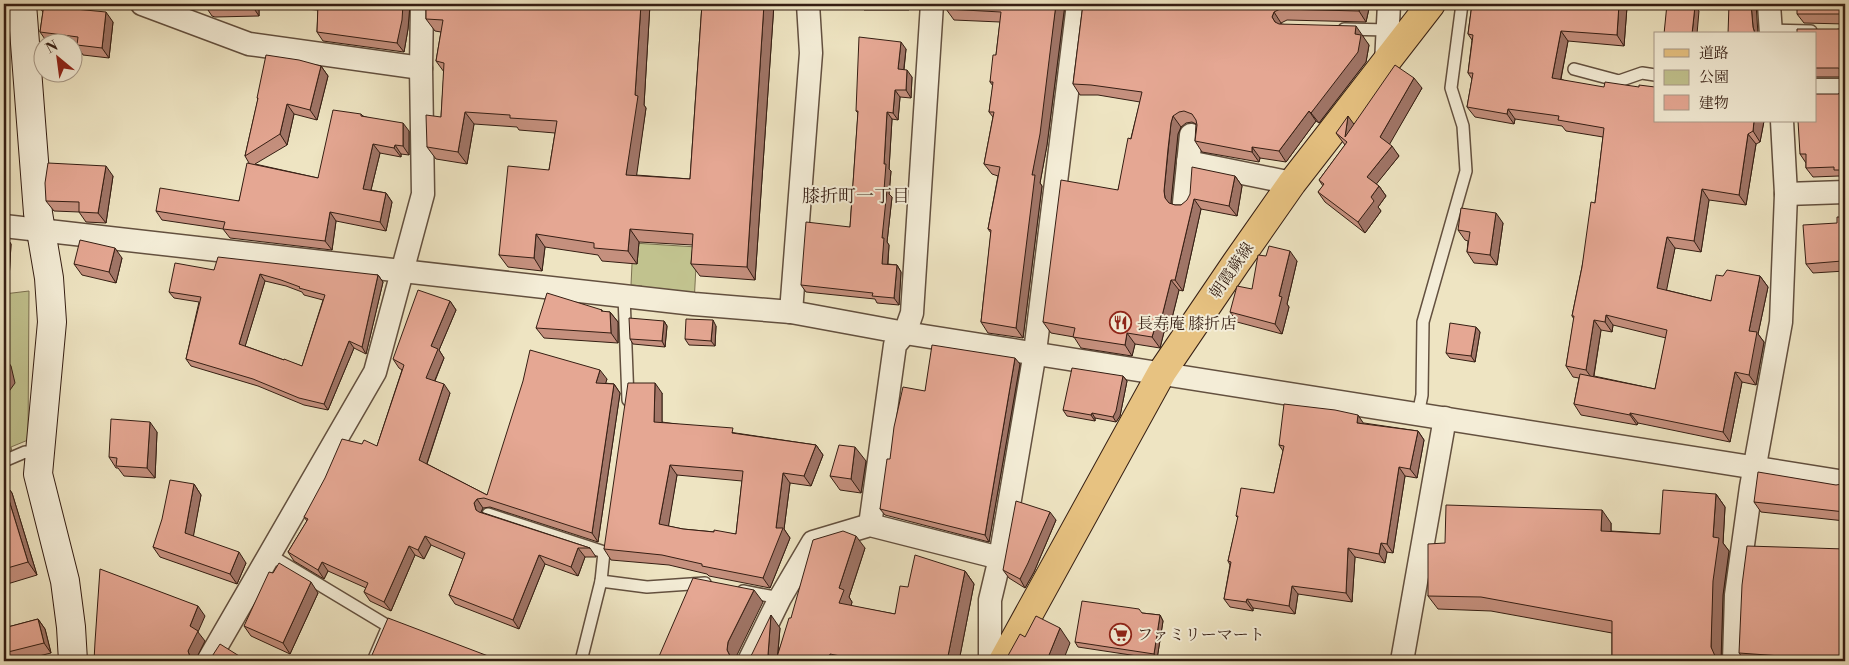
<svg xmlns="http://www.w3.org/2000/svg" width="1849" height="665" viewBox="0 0 1849 665" font-family="'Libre Bodoni','Noto Serif JP',serif">
	<rect width="100%" height="100%" fill="#eee4c2"/>
	<filter id="stains"><feTurbulence type="fractalNoise" baseFrequency=".004" numOctaves="4"/><feColorMatrix values="0 0 0 0 .2 0 0 0 0 .09 0 0 0 0 .02 0 0 0 .5 -.17"/></filter>
	<radialGradient id="worn" r=".72"><stop offset=".6" stop-color="#630" stop-opacity="0"/><stop offset="1" stop-color="#630" stop-opacity=".3"/></radialGradient>
	<g fill="#c1c28e" stroke="#7b7050">
		<polygon points="633,243 697,247 694,304 642,298 642,286 631,285"/>
		<polygon points="29,291 28,440 11,447 12,452 4,456 4,294"/>
	</g>
	<g fill="none" stroke-linecap="round" stroke-linejoin="round">
		<defs>
			<g id="lane">
				<polyline points="1344,29 1388,30"/>
				<polyline points="1771,30 1811,31"/>
				<polyline points="1574,69 1619,81 1642,73 1655,75"/>
				<polyline points="624,296 628,400"/>
				<polyline points="1418,414 1422,395 1423,322 1466,171 1463,126 1451,88 1462,4"/>
				<polyline points="4,461 25,452 40,455"/>
				<polyline points="488,514 604,552 601,581 581,661"/>
				<polyline points="270,555 388,626 373,661"/>
				<polyline points="601,581 647,587 705,583"/>
				<polyline points="743,591 780,598"/>
			</g>
			<g id="street">
				<polyline points="142,4 249,44 421,68"/>
				<polyline points="1769,4 1771,34"/>
				<polyline points="1386,63 1389,4"/>
				<polyline points="1815,90 1845,90"/>
				<polyline points="1188,162 1292,183"/>
				<polyline points="1786,194 1845,192"/>
				<polyline points="1184,203 1191,135"/>
				<polyline points="4,226 694,304 791,312 905,333 1845,482"/>
				<polyline points="791,312 811,53 808,4"/>
				<polyline points="870,525 895,345 905,333 912,313 932,4"/>
				<polyline points="208,661 375,372 423,194 421,68 422,4"/>
				<polyline points="749,661 780,598 813,542 870,525 1000,558"/>
				<polyline points="990,661 990,600 1000,558 1035,352 1078,4"/>
				<polyline points="1402,661 1445,418"/>
				<polyline points="1734,661 1736,595 1751,487 1781,322 1786,194 1782,121"/>
			</g>
			<polyline id="secondary" points="22,4 38,213 49,278 52,322 38,474 65,581 71,627 73,661"/>
			<polyline id="primary" points="1003,661 1162,372 1236,263 1292,183 1431,4"/>
		</defs>
		<use href="#lane" stroke="#63503f" stroke-width="14"/>
		<use href="#street" stroke="#63503f" stroke-width="25"/>
		<use href="#secondary" stroke="#351e13" stroke-width="30"/>
		<use href="#primary" stroke="#351e13" stroke-width="30"/>
		<use href="#lane" stroke="#f4edd7" stroke-width="11"/>
		<use href="#street" stroke="#f4edd7" stroke-width="22"/>
		<use href="#secondary" stroke="#f4edd7" stroke-width="28"/>
		<use href="#primary" stroke="#e7c281" stroke-width="28"/>
	</g>
	<g fill="#c5907e" stroke="#351e13" fill-rule="evenodd">
		<polygon points="37,4 83,4 83,10 113,22 109,58 83,55 77,45 72,45 72,42 47,42 40,32 43,12"/>
		<polygon points="206,4 410,4 408,29 404,52 323,41 317,32 318,10 259,5 259,16 215,17 212,16 206,7"/>
		<polygon points="426,4 650,4 644,105 646,108 636,175 690,179 702,4 774,4 755,280 700,276 691,264 693,245 639,242 637,264 602,261 598,255 545,247 542,271 508,267 499,255 549,170 555,133 519,130 517,127 474,124 467,164 436,159 427,147 441,117 444,72 436,61 441,32 435,31 426,19"/>
		<polygon points="859,4 909,4 909,10 864,10"/>
		<polygon points="947,4 1065,4 1047,145 1040,183 1042,186 1023,338 988,333 981,322 991,233 988,229 998,176 992,174 984,164 993,117 989,112 993,86 990,82 996,55 1000,22 954,20 946,9"/>
		<polygon points="1083,4 1370,4 1366,22 1287,20 1281,23 1281,24 1364,37 1363,38 1369,45 1366,62 1319,123 1316,121 1286,162 1260,158 1259,162 1202,152 1195,141 1196,124 1192,122 1186,123 1181,127 1178,134 1171,202 1171,204 1175,205 1181,205 1235,176 1242,186 1237,216 1201,209 1183,291 1179,290 1169,330 1164,332 1160,348 1135,344 1132,356 1081,348 1074,337 1051,333 1043,322 1118,190 1140,102 1098,95 1080,95 1073,84"/>
		<path d="M 1472,4 L 1625,4 L 1627,7 L 1624,46 L 1568,41 L 1561,79 L 1655,121 L 1764,121 L 1760,142 L 1756,144 L 1746,205 L 1709,200 L 1701,252 L 1675,248 L 1666,290 L 1711,301 L 1723,276 L 1760,276 L 1768,287 L 1758,334 L 1764,342 L 1756,385 L 1742,382 L 1730,442 L 1638,423 L 1637,425 L 1581,415 L 1574,404 L 1579,378 L 1573,377 L 1566,366 L 1574,319 L 1572,316 L 1595,203 L 1603,137 L 1566,131 L 1562,126 L 1515,119 L 1514,124 L 1475,117 L 1467,107 L 1472,79 L 1468,73 L 1472,40 L 1468,34 ZM 1613,325 L 1666,338 L 1655,389 L 1594,376 L 1601,330 L 1612,332 Z"/>
		<polygon points="1845,4 1845,24 1804,23 1797,14"/>
		<polygon points="1845,24 1845,77 1815,77 1815,34 1839,29 1845,26"/>
		<polygon points="906,49 904,70 912,77 911,98 900,97 898,120 892,119 889,169 891,171 889,194 892,197 887,242 889,245 888,264 897,265 901,272 899,305 877,303 875,299 806,292 801,285 850,227 858,113 856,111"/>
		<polygon points="321,66 328,76 317,120 294,114 287,145 255,164 318,178 361,114 363,116 409,131 409,155 401,154 401,157 380,153 371,190 386,193 392,202 386,231 336,221 332,250 230,238 223,229 162,220 156,211 239,201 249,163 245,156 258,99 257,98"/>
		<polygon points="1422,88 1389,144 1399,156 1376,184 1379,186 1386,196 1378,207 1381,211 1365,233 1325,202 1318,192 1323,186 1319,180 1345,145 1336,133 1354,124"/>
		<polygon points="1845,92 1845,179 1841,179 1839,176 1813,177 1806,168 1806,163 1800,154 1838,94"/>
		<polygon points="113,176 106,223 86,222 79,212 54,211 46,201"/>
		<polygon points="1845,217 1845,271 1813,273 1806,264 1837,223"/>
		<polygon points="1503,223 1497,265 1474,263 1467,252 1468,241 1465,240 1458,230"/>
		<polygon points="4,234 11,244 9,280 4,282"/>
		<polygon points="122,258 116,283 82,275 74,264"/>
		<polygon points="1297,261 1287,304 1289,307 1282,334 1237,322 1230,312 1252,289"/>
		<path d="M 214,270 L 378,275 L 383,282 L 366,354 L 354,348 L 328,410 L 304,405 L 258,386 L 191,366 L 186,359 L 199,302 L 174,298 L 169,292 ZM 265,281 L 286,286 L 302,292 L 304,295 L 323,300 L 302,366 L 284,360 L 245,346 Z"/>
		<polygon points="450,301 456,310 439,350 444,358 435,381 450,393 427,464 487,495 607,379 605,383 614,384 620,393 598,542 490,507 483,508 481,512 590,548 596,557 585,557 578,576 545,564 519,629 455,604 449,595 463,559 431,545 424,559 415,555 391,611 370,601 364,592 366,588 328,571 324,579 294,561 288,552 307,521 304,517 362,444 377,446 402,370 399,368 393,359"/>
		<polygon points="602,310 603,312 610,312 618,322 618,343 544,338 536,328"/>
		<polygon points="664,321 667,326 665,347 633,344 630,339"/>
		<polygon points="716,326 715,346 689,345 685,339"/>
		<polygon points="1476,327 1480,332 1475,362 1450,358 1446,353"/>
		<polygon points="1020,364 989,542 885,515 880,509 925,391"/>
		<polygon points="1123,376 1127,381 1120,416 1116,422 1095,418 1095,421 1067,416 1063,410"/>
		<path d="M 662,393 L 662,422 L 816,445 L 823,455 L 811,486 L 790,483 L 784,529 L 790,538 L 770,588 L 709,576 L 707,574 L 669,565 L 611,560 L 604,549 ZM 677,475 L 742,481 L 736,534 L 683,529 L 668,526 Z"/>
		<polygon points="1364,423 1418,431 1424,440 1417,478 1405,476 1393,553 1387,552 1385,563 1355,557 1352,602 1298,594 1295,614 1253,608 1253,611 1230,607 1224,599 1230,565 1228,561 1238,518 1236,516 1274,493 1283,451 1279,445"/>
		<polygon points="157,432 155,478 124,476 118,468 116,468 109,457"/>
		<polygon points="866,461 861,493 840,490 830,476"/>
		<polygon points="4,482 12,493 37,575 4,585"/>
		<polygon points="194,484 201,495 193,536 246,563 237,584 160,557 153,547"/>
		<polygon points="1845,489 1845,521 1761,512 1754,502"/>
		<polygon points="1716,494 1725,507 1723,543 1729,551 1723,595 1721,661 1612,661 1612,633 1491,611 1438,609 1428,596 1445,543 1611,523 1611,531 1660,534"/>
		<polygon points="1056,520 1034,572 1025,588 1009,578 1003,570"/>
		<polygon points="865,548 849,597 852,602 851,606 895,614 908,587 965,571 974,584 959,661 742,661 748,659 780,628 778,653 791,618"/>
		<polygon points="1845,549 1845,661 1745,661 1739,653"/>
		<polygon points="318,593 290,654 251,636 244,626"/>
		<polygon points="1142,613 1160,615 1163,621 1157,659 1078,647 1075,642"/>
		<polygon points="38,619 45,629 51,653 19,661 4,661 4,628"/>
	</g>
	<g fill="#a07567" stroke="#351e13">
		<polygon points="76,4 83,4 81,18 75,9"/>
		<polygon points="253,4 258,4 259,5 259,16 253,7"/>
		<polygon points="403,4 410,4 408,29 404,52 397,43"/>
		<polygon points="641,4 650,4 644,105 646,108 635,187 626,175 635,95"/>
		<polygon points="764,4 774,4 755,280 747,267"/>
		<polygon points="905,4 909,4 909,10"/>
		<polygon points="1056,4 1065,4 1047,145 1040,183 1042,186 1023,338 1016,328 1032,175"/>
		<polygon points="1360,4 1370,4 1366,22 1359,11"/>
		<polygon points="1619,4 1625,4 1627,7 1624,46 1617,35"/>
		<polygon points="1751,4 1756,4 1758,34 1755,34 1753,27"/>
		<polygon points="1695,6 1699,11 1697,34 1692,34"/>
		<polygon points="106,12 113,22 109,58 102,48"/>
		<polygon points="1274,12 1281,23 1280,27 1275,22 1272,17"/>
		<polygon points="1356,26 1369,45 1366,62 1319,123 1311,113 1355,34"/>
		<polygon points="1561,31 1568,41 1559,88 1552,78"/>
		<polygon points="901,42 906,49 903,76 898,69"/>
		<polygon points="321,66 328,76 317,120 310,110"/>
		<polygon points="907,70 912,77 911,98 906,90"/>
		<polygon points="1414,78 1422,88 1388,147 1380,137"/>
		<polygon points="895,90 900,97 898,120 893,113"/>
		<polygon points="287,104 294,114 287,145 280,134"/>
		<polygon points="1508,109 1515,119 1514,124 1507,114"/>
		<polygon points="1309,111 1316,121 1286,162 1279,151"/>
		<polygon points="465,112 474,124 467,164 458,152"/>
		<polygon points="887,112 892,119 889,169 891,171 889,194 892,197 887,242 889,245 887,271 882,264 882,238 884,190 884,164"/>
		<polygon points="1173,116 1181,127 1178,134 1171,202 1172,209 1165,198 1164,191 1171,123"/>
		<polygon points="1348,116 1356,127 1345,137"/>
		<polygon points="1754,121 1764,121 1760,142 1753,131"/>
		<polygon points="403,123 409,131 409,155 403,146"/>
		<polygon points="1748,134 1756,144 1746,205 1739,195"/>
		<polygon points="373,144 380,153 369,198 363,189"/>
		<polygon points="395,145 401,154 401,157 394,148"/>
		<polygon points="1392,146 1399,156 1374,187 1367,177"/>
		<polygon points="1252,147 1260,158 1259,162 1252,152"/>
		<polygon points="106,166 113,176 106,223 98,213"/>
		<polygon points="1235,176 1242,186 1237,216 1229,206"/>
		<polygon points="1379,186 1386,196 1378,207 1381,211 1365,233 1358,222 1371,197"/>
		<polygon points="1702,189 1709,200 1701,252 1694,241"/>
		<polygon points="386,193 392,202 386,231 380,222"/>
		<polygon points="1194,199 1201,209 1183,291 1175,280"/>
		<polygon points="330,212 336,221 332,250 325,241"/>
		<polygon points="1496,213 1503,223 1497,265 1490,255"/>
		<polygon points="630,229 639,242 637,264 628,251"/>
		<polygon points="4,234 11,244 9,280 4,272"/>
		<polygon points="536,234 545,247 542,271 534,258"/>
		<polygon points="1667,237 1675,248 1665,298 1657,288"/>
		<polygon points="115,248 122,258 116,283 109,272"/>
		<polygon points="1290,251 1297,261 1287,304 1289,307 1282,334 1275,324 1279,296"/>
		<polygon points="897,265 901,272 899,305 894,298"/>
		<polygon points="260,274 265,281 244,350 239,344"/>
		<polygon points="378,275 383,282 366,354 362,347"/>
		<polygon points="1760,276 1768,287 1758,334 1764,342 1756,385 1749,375 1749,331"/>
		<polygon points="1171,280 1179,290 1169,330 1161,320"/>
		<polygon points="450,301 456,310 439,350 444,358 432,387 426,378 431,346"/>
		<polygon points="610,312 618,322 618,343 611,333"/>
		<polygon points="1606,315 1613,325 1612,332 1605,322"/>
		<polygon points="713,320 716,326 715,346 711,341"/>
		<polygon points="1594,320 1601,330 1593,380 1586,370"/>
		<polygon points="664,321 667,326 665,347 662,341"/>
		<polygon points="1157,321 1164,332 1160,348 1152,337"/>
		<polygon points="1476,327 1480,332 1475,362 1471,356"/>
		<polygon points="1127,333 1135,344 1132,356 1125,345"/>
		<polygon points="349,341 354,348 328,410 324,404"/>
		<polygon points="4,356 11,366 15,383 5,397 4,396"/>
		<polygon points="1015,358 1020,364 989,542 985,535"/>
		<polygon points="600,370 607,379 603,392 596,383"/>
		<polygon points="1735,372 1742,382 1730,442 1723,432"/>
		<polygon points="1123,376 1127,381 1120,416 1116,422 1113,417"/>
		<polygon points="655,383 662,393 662,432 654,422"/>
		<polygon points="444,384 450,393 425,469 419,460"/>
		<polygon points="614,384 620,393 598,542 592,533"/>
		<polygon points="1092,413 1095,418 1095,421 1091,415"/>
		<polygon points="1630,413 1638,423 1637,425 1630,415"/>
		<polygon points="1358,415 1364,424 1357,423"/>
		<polygon points="150,422 157,432 155,478 147,468"/>
		<polygon points="1418,431 1424,440 1417,478 1410,469"/>
		<polygon points="816,445 823,455 811,486 804,476"/>
		<polygon points="855,447 866,461 861,493 851,479"/>
		<polygon points="670,465 677,475 667,535 659,524"/>
		<polygon points="1399,467 1405,476 1393,553 1387,544"/>
		<polygon points="783,473 790,483 784,529 790,538 770,588 763,578 776,528"/>
		<polygon points="4,482 12,493 37,575 28,562 4,484"/>
		<polygon points="194,484 201,495 192,544 185,533"/>
		<polygon points="1842,484 1845,489 1845,496 1841,490"/>
		<polygon points="1716,494 1725,507 1723,543 1729,551 1723,595 1721,661 1715,661 1711,647 1713,537"/>
		<polygon points="477,499 483,508 481,512 482,519 476,510 474,503"/>
		<polygon points="1602,510 1611,523 1611,544 1601,531"/>
		<polygon points="1050,512 1056,520 1034,572 1025,588 1020,579"/>
		<polygon points="425,536 431,545 424,559 418,550"/>
		<polygon points="856,536 865,548 849,597 852,602 848,616 839,603 839,588"/>
		<polygon points="1381,543 1387,552 1385,563 1379,554"/>
		<polygon points="409,546 415,555 391,611 384,602"/>
		<polygon points="578,548 585,557 578,576 571,567"/>
		<polygon points="1348,548 1355,557 1352,602 1346,593"/>
		<polygon points="239,552 246,563 237,584 230,574"/>
		<polygon points="539,555 545,564 519,629 513,620"/>
		<polygon points="322,562 328,571 324,579 318,570"/>
		<polygon points="965,571 974,584 959,661 947,661"/>
		<polygon points="311,582 318,593 290,654 283,643"/>
		<polygon points="1292,586 1298,594 1295,614 1289,606"/>
		<polygon points="754,590 763,602 737,655 736,661 730,656 727,650 728,642"/>
		<polygon points="1247,599 1253,608 1253,611 1246,602"/>
		<polygon points="198,606 205,616 198,632 205,641 195,661 192,661 190,657 188,651 190,626"/>
		<polygon points="771,615 780,628 777,661 768,655"/>
		<polygon points="1160,615 1163,621 1157,659 1154,654"/>
		<polygon points="38,619 45,629 51,653 44,643"/>
		<polygon points="1060,628 1070,643 1063,661 1048,661 1047,660"/>
		<polygon points="830,654 835,661 827,661"/>
	</g>
	<g fill="#e5a793" stroke="#351e13" fill-rule="evenodd">
		<polygon points="44,4 76,4 75,9 106,12 102,48 77,45 78,37 40,32"/>
		<polygon points="206,4 253,4 253,7 208,8 206,7"/>
		<polygon points="318,4 403,4 402,20 397,43 317,32"/>
		<polygon points="426,4 641,4 635,95 638,96 626,175 690,179 702,4 764,4 747,267 691,264 693,234 630,229 628,251 594,248 594,243 536,234 534,258 499,255 508,166 549,170 557,121 510,118 510,115 465,112 458,152 427,147 426,115 441,117 444,63 436,61 443,20 426,19"/>
		<polygon points="947,4 1056,4 1040,134 1032,175 1035,175 1016,328 981,322 991,230 988,229 1000,167 984,164 994,112 989,112 993,82 990,82 993,55 996,55 1001,12 946,9"/>
		<polygon points="1083,4 1360,4 1359,11 1280,9 1274,12 1272,17 1275,22 1279,24 1356,26 1355,34 1361,35 1358,52 1311,113 1309,111 1279,151 1252,147 1252,152 1195,141 1197,125 1196,120 1192,114 1184,111 1179,112 1173,116 1171,123 1168,149 1164,191 1165,198 1169,203 1175,205 1181,205 1187,200 1190,194 1192,167 1235,176 1229,206 1194,199 1175,280 1171,280 1161,320 1157,321 1152,337 1127,333 1125,345 1073,337 1075,328 1043,322 1061,180 1118,190 1128,138 1131,139 1142,92 1091,85 1073,84"/>
		<polygon points="1472,4 1619,4 1617,35 1561,31 1552,78 1604,87 1605,82 1639,87 1639,85 1655,87 1655,82 1655,121 1754,121 1753,131 1748,134 1739,195 1702,189 1694,241 1667,237 1657,288 1711,301 1716,275 1723,276 1727,270 1760,276 1749,331 1757,332 1749,375 1735,372 1723,432 1630,413 1630,415 1574,404 1580,374 1655,389 1667,330 1606,315 1605,322 1594,320 1586,370 1566,366 1574,316 1572,316 1582,267 1591,202 1595,203 1604,128 1558,120 1559,116 1508,109 1507,114 1467,107 1473,73 1468,73 1473,35 1468,34"/>
		<polygon points="1667,4 1677,4 1695,6 1692,34 1664,34"/>
		<polygon points="1729,4 1751,4 1753,27 1755,34 1728,34"/>
		<polygon points="1797,4 1845,4 1845,20 1843,16 1839,14 1797,14"/>
		<polygon points="1845,24 1845,70 1838,68 1815,68 1815,34 1797,34 1797,29 1839,29 1845,26"/>
		<polygon points="859,37 901,42 898,69 907,70 906,90 895,90 893,113 887,112 884,164 886,164 884,190 887,190 882,238 884,238 882,264 897,265 894,298 872,296 873,293 801,285 806,222 850,227 858,111 856,111"/>
		<polygon points="266,55 299,60 321,66 310,110 287,104 280,134 245,156 258,98 257,98"/>
		<polygon points="1395,65 1414,78 1380,137 1392,146 1367,177 1379,186 1371,197 1374,201 1358,222 1318,192 1324,184 1319,180 1347,142 1336,133 1348,116 1345,137"/>
		<polygon points="1845,92 1845,170 1834,170 1834,167 1806,168 1806,154 1800,154 1798,121 1815,121 1815,94 1838,94"/>
		<polygon points="333,110 361,114 361,116 403,123 403,146 395,145 394,148 373,144 363,189 386,193 380,222 330,212 325,241 223,229 225,222 156,211 160,188 239,201 247,163 318,178"/>
		<polygon points="48,163 106,166 98,213 79,212 79,202 46,201 45,183"/>
		<polygon points="1461,208 1496,213 1490,255 1467,252 1470,232 1458,230"/>
		<polygon points="1837,217 1845,217 1845,264 1842,264 1842,261 1806,264 1803,225 1837,223"/>
		<polygon points="80,240 115,248 109,272 74,264"/>
		<polygon points="1269,246 1290,251 1279,296 1282,297 1275,324 1230,312 1237,286 1252,289 1258,255 1266,256"/>
		<path d="M 218,257 L 378,275 L 362,347 L 349,341 L 324,404 L 299,398 L 253,379 L 186,359 L 201,297 L 169,292 L 175,263 L 214,270 ZM 260,274 L 281,280 L 300,287 L 299,288 L 325,295 L 302,366 L 284,359 L 284,360 L 239,344 Z"/>
		<polygon points="418,290 450,301 431,346 438,349 426,378 444,384 419,460 487,495 523,381 530,350 600,370 596,383 614,384 592,533 484,498 477,499 474,503 476,510 479,512 590,548 578,548 571,567 539,555 513,620 449,595 465,553 425,536 418,550 409,546 384,602 364,592 368,583 322,562 318,570 288,552 308,519 304,517 325,478 342,439 362,444 364,440 377,446 404,365 393,359"/>
		<polygon points="547,293 602,310 601,311 610,312 611,333 536,328"/>
		<polygon points="629,318 664,321 662,341 630,339"/>
		<polygon points="686,319 713,320 711,341 685,339"/>
		<polygon points="1450,323 1476,327 1471,356 1446,353"/>
		<polygon points="932,345 1015,358 985,535 880,509 887,459 890,459 894,427 903,387 925,391"/>
		<polygon points="4,356 7,372 4,378"/>
		<polygon points="1072,368 1123,376 1116,411 1113,417 1092,413 1091,415 1063,410"/>
		<path d="M 628,383 L 655,383 L 654,422 L 733,428 L 732,433 L 816,445 L 804,476 L 783,473 L 776,528 L 783,528 L 763,578 L 702,566 L 702,564 L 662,555 L 604,549 ZM 670,465 L 743,471 L 736,534 L 714,530 L 714,532 L 683,529 L 659,524 Z"/>
		<polygon points="1284,404 1335,410 1358,415 1357,423 1418,431 1410,469 1399,467 1387,544 1381,543 1379,554 1348,548 1346,593 1292,586 1289,606 1247,599 1246,602 1224,599 1231,562 1228,561 1238,516 1236,516 1241,488 1274,493 1284,446 1279,445"/>
		<polygon points="111,419 150,422 147,468 116,466 117,458 109,457"/>
		<polygon points="839,445 855,447 851,479 830,476"/>
		<polygon points="1758,472 1836,485 1842,484 1841,490 1845,491 1845,512 1754,502"/>
		<polygon points="170,480 194,484 185,533 239,552 230,574 153,547 162,519"/>
		<polygon points="4,484 28,562 4,569"/>
		<polygon points="1663,490 1716,494 1713,537 1719,538 1713,581 1711,647 1715,656 1715,661 1612,661 1612,621 1481,597 1428,596 1428,544 1445,543 1446,505 1602,510 1601,531 1660,534"/>
		<polygon points="1016,501 1050,512 1028,563 1020,579 1003,570"/>
		<polygon points="843,531 856,536 839,588 844,590 839,603 895,614 900,586 908,587 915,555 965,571 947,661 866,661 830,654 827,661 742,661 748,659 752,654 771,615 768,655 777,657 789,618 791,618 813,540"/>
		<polygon points="1747,546 1845,549 1845,661 1809,661 1809,658 1739,653 1742,585"/>
		<polygon points="279,563 311,582 283,643 244,626 269,572 273,573"/>
		<polygon points="100,569 198,606 190,626 198,631 188,651 190,657 193,661 94,661 95,642"/>
		<polygon points="693,578 754,590 728,642 727,650 730,656 735,660 741,661 657,661"/>
		<polygon points="1082,601 1139,609 1142,613 1160,615 1154,654 1075,642"/>
		<polygon points="1036,616 1060,628 1047,660 1048,661 1005,661 1020,634 1025,637"/>
		<polygon points="388,618 496,659 495,661 372,661 374,657 372,655"/>
		<polygon points="38,619 44,643 4,653 4,628"/>
		<polygon points="220,644 244,659 243,661 209,661"/>
	</g>
	<defs>
		<symbol id="restaurant-ring" viewBox="-11 -11 22 22"><circle r="9.5" fill="#f4edd7" stroke="#8f2418" stroke-width="1.5"/><path d="M-5-6h1v4h1v-4h1v4h1v-4h1v5L-1.5 .5V6h-2V.5L-5-1ZM5-6V6H3V1.5H1.5Q1.5-4 5-6Z" fill="#8f2418"/></symbol>
		<symbol id="supermarket-ring" viewBox="-11 -11 22 22"><circle r="9.5" fill="#f4edd7" stroke="#8f2418" stroke-width="1.5"/><path d="M-6-5.5h2.5l.6 2H6L4.5 2H-2.5L-4.4-4H-6ZM-1.5 3.2a1.3 1.3 0 1 0 .1 0ZM3 3.2a1.3 1.3 0 1 0 .1 0Z" fill="#8f2418"/></symbol>
	</defs>
	<g fill-rule="evenodd">
		<use href="#restaurant-ring" x="1108" y="310" width="25" height="25"/>
		<use href="#supermarket-ring" x="1108" y="622" width="25" height="25"/>
	</g>
	<g text-anchor="middle" stroke-width="4" stroke-linejoin="round" paint-order="stroke">
		<g font-size="16" fill="#351e13" stroke="#f4edd7">
			<text transform="translate(1231 270) rotate(-55)" y="6">朝霞蕨線</text>
		</g>
		<g font-size="16" fill="#351e13" stroke="#f4edd7" text-anchor="start">
			<text x="1137" y="329">長寿庵 膝折店</text>
			<text x="1137" y="640">ファミリーマート</text>
		</g>
		<g font-size="18" fill="#351e13" stroke="#f4edd7">
			<text x="856" y="202">膝折町一丁目</text>
		</g>
	</g>
	<rect width="1849" height="665" fill="none" stroke="#eee4c2" stroke-width="20"/>
	<rect x="5" y="5" width="1839" height="655" fill="none" stroke="#351e13" stroke-width="2.5"/>
	<rect x="10" y="10" width="1829" height="645" fill="none" stroke="#351e13"/>
	<rect x="1654" y="32" width="162" height="90" fill="#f4edd7" stroke="#a89a89"/>
	<rect x="1664" y="49" width="25" height="8" fill="#e7c281" stroke="#a89a89"/>
	<text x="1699" y="58" font-size="15" fill="#351e13">道路</text>
	<rect x="1664" y="70" width="25" height="15" fill="#c1c28e" stroke="#a89a89"/>
	<text x="1699" y="82" font-size="15" fill="#351e13">公園</text>
	<rect x="1664" y="95" width="25" height="15" fill="#e5a793" stroke="#a89a89"/>
	<text x="1699" y="108" font-size="15" fill="#351e13">建物</text>
	<g transform="translate(58 58) rotate(331)"><circle r="24" fill="#f4edd7" stroke="#a89a89"/>
	<path d="M0-4L9 19L0 12L-9 19Z" fill="#8f2418"/>
	<text y="-8" font-size="14" font-weight="bold" text-anchor="middle" fill="#351e13">N</text>
	</g>
	<rect width="100%" height="100%" filter="url(#stains)"/>
	<rect width="100%" height="100%" fill="url(#worn)"/>
</svg>
